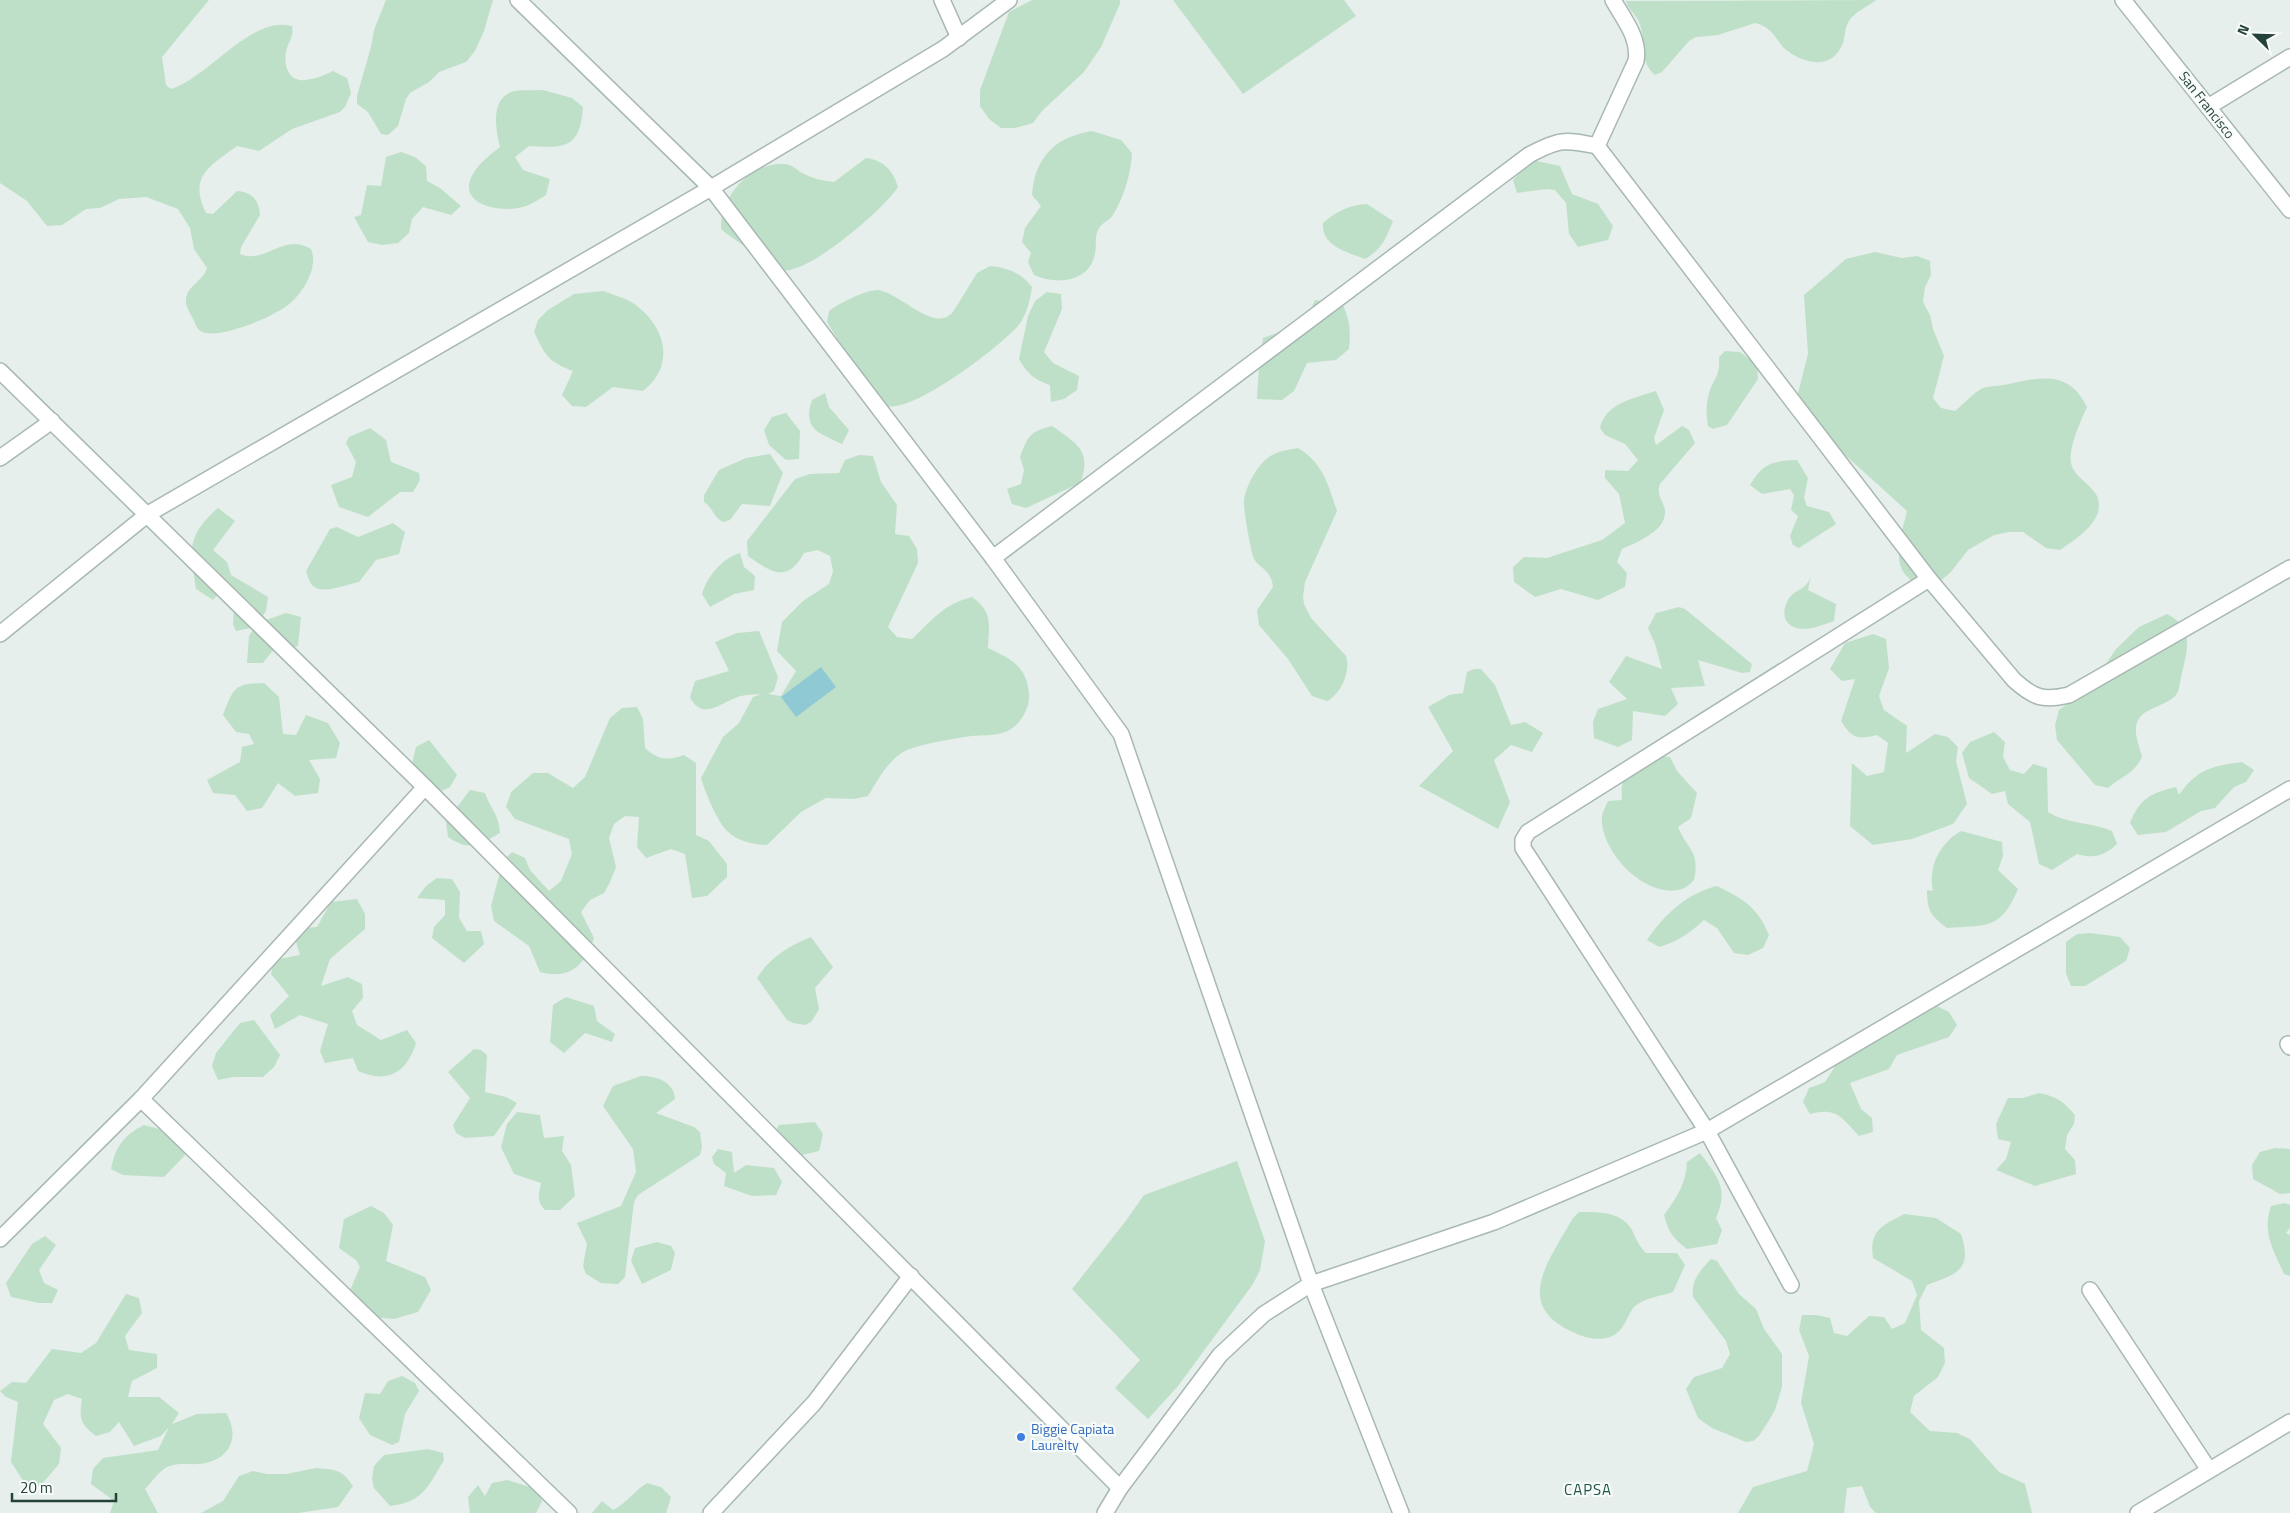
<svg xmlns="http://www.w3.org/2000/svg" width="2290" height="1513" viewBox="0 0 2290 1513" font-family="'Titillium Web',sans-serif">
	<rect width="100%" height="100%" fill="#e6efeb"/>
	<g fill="#bfe0c8">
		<path d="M 0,0 L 209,0 L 162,57 L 166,85 L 171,89 C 209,77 251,15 292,26 C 294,35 290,40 287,48 C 282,66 289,85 311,79 C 319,78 326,74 333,71 L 347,78 L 351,93 L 345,107 L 340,112 L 292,129 L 259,151 L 237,146 C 210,166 188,176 206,213 L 213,214 L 237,191 C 252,192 259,200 260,215 L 241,247 L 240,254 C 265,265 284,232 311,249 C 319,267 303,293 288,305 C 275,316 214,343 199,330 C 196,327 194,320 192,317 C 189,311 185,305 186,299 C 188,285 203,281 207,268 L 194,249 L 190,228 L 178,209 L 146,197 L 119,199 L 100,208 L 86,209 L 62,225 L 47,226 L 27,201 L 0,183 Z"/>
		<polygon points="386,0 493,0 484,31 475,51 466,62 439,72 429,82 410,93 406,99 398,126 388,135 381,134 368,112 357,104 357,96 371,47 374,30"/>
		<polygon points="1032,0 1120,0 1120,4 1101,47 1084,72 1042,111 1033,123 1015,128 1001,128 989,119 980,106 980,90 1009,12"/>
		<polygon points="1173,0 1344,0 1356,16 1243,94"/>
		<path d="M 1876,0 C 1868,7 1854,12 1849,21 C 1845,27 1845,36 1843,43 C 1833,69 1808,65 1789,52 C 1776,44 1776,28 1755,23 L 1718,35 L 1696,37 L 1689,41 L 1662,72 L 1655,75 C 1637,60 1648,39 1638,20 C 1634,12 1628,10 1626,1 Z"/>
		<path d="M 543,90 L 572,98 L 583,107 C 580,149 565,148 529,146 L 515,157 L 523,170 L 550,179 L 546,195 C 538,200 528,207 518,208 C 497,212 456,204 473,174 C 479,163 490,155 500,147 C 496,131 490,100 511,92 C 520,89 534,91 543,90 Z"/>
		<path d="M 1092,131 L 1121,140 L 1132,153 C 1131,173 1124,197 1113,215 C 1110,220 1103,222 1099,228 C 1094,237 1097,244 1095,253 C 1090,283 1056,285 1034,275 L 1028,262 L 1031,253 L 1022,242 L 1025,228 L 1041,206 L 1032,195 C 1035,157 1055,137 1092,131 Z"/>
		<polygon points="401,152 415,157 426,166 427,181 440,188 461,206 451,215 423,207 412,219 409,233 398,243 382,245 368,242 354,217 361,215 367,185 381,186 386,157"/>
		<path d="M 866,158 C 884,160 893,171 898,187 C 885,208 806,277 781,270 C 777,268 724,233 721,229 C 720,197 750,162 784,164 C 792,164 798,171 804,174 C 814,179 824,181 834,182 Z"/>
		<polygon points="1532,160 1560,166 1572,194 1598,204 1613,226 1608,240 1578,247 1569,234 1566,203 1555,190 1547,189 1517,193 1513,180"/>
		<path d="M 1367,204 L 1393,221 C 1385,240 1383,248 1365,259 C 1347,252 1321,246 1323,223 C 1337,211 1349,205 1367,204 Z"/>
		<path d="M 1875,252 L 1902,258 L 1917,256 L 1930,261 L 1931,275 L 1925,287 L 1923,302 L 1930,315 L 1933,329 L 1944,356 L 1933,398 L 1941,408 L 1955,411 C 1963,405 1970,396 1978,391 C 1983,386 1996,386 2004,385 C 2039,378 2068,368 2087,407 C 2081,420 2068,449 2071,463 C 2074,477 2091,484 2097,496 C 2107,520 2076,539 2060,550 L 2046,548 L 2023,532 L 2009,532 L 1994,535 L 1968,550 L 1950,573 L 1939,582 L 1912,582 C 1909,578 1904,574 1902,570 C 1894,552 1903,529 1907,511 L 1833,444 L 1797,397 L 1808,354 L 1804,295 L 1846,259 Z"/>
		<path d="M 990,266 C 1008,268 1020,272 1032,287 C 1030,300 1027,315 1018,326 C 998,348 914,413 886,406 L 850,359 L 827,322 L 829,311 C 837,304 868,289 878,290 C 901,293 934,334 953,312 L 977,273 Z"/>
		<path d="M 604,291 C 613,295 625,298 633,303 C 665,325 677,365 643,391 L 613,387 L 586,407 L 572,406 L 562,395 L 573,371 C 547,361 546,356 534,332 L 538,320 L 548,310 L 574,294 Z"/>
		<path d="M 1047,292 L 1061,294 L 1062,309 L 1044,352 L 1053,363 L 1079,376 L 1077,390 L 1064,399 L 1051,402 L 1050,385 C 1034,380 1027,373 1019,359 L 1028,316 L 1035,301 Z"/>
		<path d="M 1315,300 L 1343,305 C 1350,321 1351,332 1349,349 L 1336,360 L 1307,363 L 1294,391 L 1282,400 L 1257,399 L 1259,366 L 1263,338 L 1277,333 L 1291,335 L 1303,326 Z"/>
		<path d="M 1725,351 L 1740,352 L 1757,365 L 1758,379 L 1727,425 L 1713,429 L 1708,426 C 1706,413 1706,402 1710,390 C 1716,375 1720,375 1719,357 Z"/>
		<path d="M 1656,391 L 1664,410 L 1654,438 L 1656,445 L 1682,426 L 1689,430 L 1695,443 L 1660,484 C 1656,495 1663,500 1665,510 C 1667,531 1637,542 1622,549 L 1617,562 L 1627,573 L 1625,587 L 1598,600 L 1561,589 L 1535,597 L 1514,582 L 1513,567 L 1524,557 L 1547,558 L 1602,540 L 1625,523 L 1619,494 L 1605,478 L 1605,470 L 1628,471 L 1638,460 L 1625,444 L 1605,435 L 1600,428 C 1605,403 1635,398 1656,391 Z"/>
		<path d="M 825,393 L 829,407 L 849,430 L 842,444 C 819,433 802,429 812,400 Z"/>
		<polygon points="786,413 800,431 799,459 786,460 769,445 764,430 772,417"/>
		<path d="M 1052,426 C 1076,443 1093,451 1080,483 L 1026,508 L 1012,504 L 1007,489 L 1021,484 L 1024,470 L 1020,457 C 1028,436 1030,431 1052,426 Z"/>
		<polygon points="370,428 386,440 391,462 419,473 420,480 413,492 400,492 368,517 339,507 331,485 352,477 356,462 346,443 349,437"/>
		<path d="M 1298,448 C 1323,463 1328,484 1337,511 L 1305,582 L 1303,597 L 1304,604 L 1311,618 L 1346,656 C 1351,671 1341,694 1327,701 L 1312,696 L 1288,659 L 1259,625 L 1257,610 L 1273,587 C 1271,567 1257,569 1253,556 C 1250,545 1244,514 1244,503 C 1244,489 1257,465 1269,457 C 1277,451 1289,450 1298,448 Z"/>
		<path d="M 770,454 L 783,473 L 770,506 L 742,504 L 730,520 L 723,522 C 714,518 713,508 704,502 L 704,495 L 719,470 L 746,458 Z"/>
		<path d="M 859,455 L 873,456 L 881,482 L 897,505 L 895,534 L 909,536 L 917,549 L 918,563 L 888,627 L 897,637 L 912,639 C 932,620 944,604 972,597 C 993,612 989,624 988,648 C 1011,659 1026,665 1029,693 C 1031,707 1019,728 1005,732 C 995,736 982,735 971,736 C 951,739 926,743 907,750 C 889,758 878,780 868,796 L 854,799 L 826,798 L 801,812 L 767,845 C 754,845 737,841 727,831 C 716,819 706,794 701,778 L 723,737 L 739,723 L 753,697 L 762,694 C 755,695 745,694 738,697 C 722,702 702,722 690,697 L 695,681 L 729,671 L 715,642 L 737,633 L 759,631 L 778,677 L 774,691 L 768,694 L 781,696 L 796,671 L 777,651 L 782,622 L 803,601 L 829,584 L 833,571 L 830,556 L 818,550 L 804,553 C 787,584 771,572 748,556 L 747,541 L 795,479 L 810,474 L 839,473 L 845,460 Z"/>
		<path d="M 1797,460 L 1808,478 L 1804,498 L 1807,506 L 1829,512 L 1836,524 L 1799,548 L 1793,545 L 1790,536 L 1798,516 L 1791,510 L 1794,495 L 1790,489 L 1762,494 L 1750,485 C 1763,463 1772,461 1797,460 Z"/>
		<path d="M 218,508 L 235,521 L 213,550 L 227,562 L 231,575 L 268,597 L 266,611 L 258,623 L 286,613 L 301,617 L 298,646 L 291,648 L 277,645 L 263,663 L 247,663 L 249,636 L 256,625 L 250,628 L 236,631 L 233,624 L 235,590 L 222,589 L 213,600 L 196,589 C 190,550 186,536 218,508 Z"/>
		<path d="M 393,523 L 405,532 L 399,554 L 376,560 L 359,582 C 348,584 322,595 313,586 C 309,582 308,576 306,571 L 330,529 L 337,527 L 358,537 Z"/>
		<path d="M 740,553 L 744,567 L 755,576 L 754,590 L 734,594 L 710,607 L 702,594 C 707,577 722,558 740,553 Z"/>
		<path d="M 1811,575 L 1808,590 L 1836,604 L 1834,621 C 1825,624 1813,629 1804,629 C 1785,629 1780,614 1788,600 C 1795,588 1807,591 1811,575 Z"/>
		<polygon points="1679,607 1685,609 1752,664 1750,672 1742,673 1698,660 1705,686 1671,688 1678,704 1665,716 1633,711 1632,740 1618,747 1594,738 1593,722 1598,709 1627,699 1609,682 1626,656 1662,669 1655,644 1648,628 1656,613"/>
		<path d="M 2167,614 C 2194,628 2188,647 2182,673 C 2180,679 2180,690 2176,695 C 2167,705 2147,708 2140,717 C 2131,728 2139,745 2142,757 C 2133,775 2123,775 2108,788 L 2095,785 L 2057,740 L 2055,725 L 2059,710 L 2081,694 L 2100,673 L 2116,649 L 2139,627 Z"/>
		<path d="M 1873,634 L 1886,639 L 1889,668 L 1879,696 L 1884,710 L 1907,726 L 1906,753 L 1935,734 L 1948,737 L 1958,747 L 1956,761 L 1967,804 L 1953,824 L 1912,839 L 1873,845 L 1850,826 L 1852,763 L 1867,776 L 1884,772 L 1888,743 L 1877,735 C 1857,740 1852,738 1841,721 L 1855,679 L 1842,681 L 1830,669 L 1845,643 Z"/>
		<polygon points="1474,669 1481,669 1495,685 1511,725 1525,722 1543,733 1532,752 1511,745 1494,760 1510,802 1498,829 1419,786 1453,751 1428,707 1449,695 1463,693 1467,672"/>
		<path d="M 264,683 L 279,697 L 283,734 L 296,735 L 306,715 L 328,723 L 340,743 L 336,758 L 309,760 L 320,779 L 318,793 L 295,796 L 278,783 L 262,808 L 247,811 L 235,795 L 213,793 L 207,780 L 240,762 L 242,747 L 254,744 L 249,734 L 236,732 L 223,715 C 234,687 234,684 264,683 Z"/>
		<path d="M 637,707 L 643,719 L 645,748 C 658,760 667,761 684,755 L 696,763 L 696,835 L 709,841 L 727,864 L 727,877 L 707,896 L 692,898 L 685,854 L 671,849 L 646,858 L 637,847 L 639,817 L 625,816 L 614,824 L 609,838 L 616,867 L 610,882 L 604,893 L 590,900 L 581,912 L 594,938 C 584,966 570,980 540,972 L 529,946 L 494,921 L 491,906 L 503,861 L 512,852 L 525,858 L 530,870 L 549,891 L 561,881 L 572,854 L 569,839 L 515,819 L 506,807 L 511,792 L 533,773 L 548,773 L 573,788 L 585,777 L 610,718 L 622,708 Z"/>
		<path d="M 1994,732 L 2005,742 L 2003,757 L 2010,770 L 2024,774 L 2033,764 L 2047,768 L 2048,812 C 2067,824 2091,822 2112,831 L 2117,844 C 2104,856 2094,859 2077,854 L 2052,870 L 2039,864 L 2030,822 L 2008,804 L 2005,791 L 1992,794 L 1969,778 L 1962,753 L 1970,742 Z"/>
		<polygon points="429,740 457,775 450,787 437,793 410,772 416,747"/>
		<path d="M 1642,754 L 1670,757 L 1677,771 L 1697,793 L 1691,818 L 1678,827 C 1688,851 1700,850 1694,880 C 1691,883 1686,888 1682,889 C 1646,900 1599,851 1602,816 C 1603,811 1606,806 1608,801 L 1622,800 C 1620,781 1626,765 1642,754 Z"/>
		<path d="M 2242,762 L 2254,770 L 2246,782 L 2234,787 L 2215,808 L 2201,811 L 2166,832 L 2138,835 L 2130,823 C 2140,798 2151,793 2176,787 L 2179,795 C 2197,769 2212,766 2242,762 Z"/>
		<path d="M 470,790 L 485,793 C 491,810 499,814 500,833 C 478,845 470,852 448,837 L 446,822 Z"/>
		<path d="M 1961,831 L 2002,842 L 2003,856 L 1998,870 L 2018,889 C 2001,930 1987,925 1947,928 C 1931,916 1927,911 1927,890 L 1933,891 C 1928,866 1940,843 1961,831 Z"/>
		<polygon points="437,878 452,879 460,892 459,918 467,931 481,931 484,944 464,963 432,938 434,927 445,915 445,900 417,898 426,886"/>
		<path d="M 1717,886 C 1743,899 1757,906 1769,935 L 1763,948 L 1748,955 L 1734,953 L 1717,928 L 1704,920 C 1690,933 1677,942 1659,947 L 1647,940 C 1664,915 1687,893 1717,886 Z"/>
		<path d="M 357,899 L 365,914 L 365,929 L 330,959 L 321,986 L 348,977 L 362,984 L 363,998 L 352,1011 L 357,1025 L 381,1040 L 407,1030 L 416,1043 C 407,1073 387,1084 358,1071 L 353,1058 L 325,1063 L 320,1051 L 328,1024 L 300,1015 L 275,1029 L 270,1015 L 289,996 L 271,974 L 274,960 L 300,955 L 296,942 L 303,928 L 317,927 L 331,902 Z"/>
		<polygon points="2091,933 2120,937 2130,948 2126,961 2085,986 2071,986 2066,973 2066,942 2077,934"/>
		<path d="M 811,937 L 833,967 L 815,988 L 819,1009 L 812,1021 L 806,1025 L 793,1023 L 787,1020 L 757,978 C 770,957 789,946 811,937 Z"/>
		<polygon points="566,997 594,1006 597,1021 615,1034 612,1042 585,1033 564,1053 550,1042 553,1005"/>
		<path d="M 1937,1006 L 1949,1012 L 1957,1025 L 1949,1037 L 1897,1055 L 1889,1069 L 1850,1083 L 1861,1109 L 1872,1118 L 1873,1132 L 1859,1136 C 1842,1118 1837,1107 1810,1114 L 1803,1102 L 1809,1088 L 1825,1082 L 1841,1057 L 1908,1015 Z"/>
		<polygon points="254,1020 280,1055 274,1067 263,1077 233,1077 218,1080 212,1066 216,1053 240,1023"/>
		<polygon points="474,1049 481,1050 487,1055 485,1092 506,1097 517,1103 494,1136 465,1138 456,1133 453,1125 470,1098 448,1072"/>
		<path d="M 641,1076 C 657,1076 674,1082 675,1099 L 656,1113 L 694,1127 L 700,1132 L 702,1147 L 700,1155 L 638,1195 L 634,1202 L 625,1277 L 618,1284 L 601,1283 L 586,1274 L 583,1266 L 587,1244 L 577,1223 L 621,1206 L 636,1172 L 633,1149 L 603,1106 L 613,1086 Z"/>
		<path d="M 2039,1093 C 2056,1096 2064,1102 2075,1115 L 2074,1124 L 2067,1135 L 2065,1149 L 2075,1160 L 2076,1174 L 2035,1186 L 1996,1170 L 2006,1159 L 2011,1142 L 1998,1139 L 1996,1124 L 2008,1098 L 2023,1098 Z"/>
		<path d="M 517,1112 L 540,1115 L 544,1138 L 564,1136 L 562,1151 L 571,1165 L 575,1196 L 560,1210 L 545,1210 C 536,1201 539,1194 541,1183 L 514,1174 L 501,1147 L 507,1124 Z"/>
		<polygon points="815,1122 823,1134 819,1151 798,1156 775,1151 772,1137 779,1125"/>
		<path d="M 144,1125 L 171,1132 L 183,1141 L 185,1155 L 164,1177 L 123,1175 L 111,1169 C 115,1147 124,1135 144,1125 Z"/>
		<polygon points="2275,1148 2290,1149 2290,1193 2280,1194 2253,1179 2252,1165 2260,1152"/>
		<polygon points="718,1149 732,1152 734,1173 746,1165 774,1168 782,1182 776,1195 752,1196 724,1186 726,1173 714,1164 712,1157"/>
		<path d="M 1700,1153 C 1718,1177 1729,1189 1716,1218 L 1722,1230 L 1717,1244 L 1687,1249 C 1673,1239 1668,1231 1664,1215 C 1677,1197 1686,1184 1687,1162 Z"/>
		<polygon points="1237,1161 1265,1241 1260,1270 1253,1284 1178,1386 1148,1419 1115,1388 1140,1360 1072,1289 1125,1222 1144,1195"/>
		<path d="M 2285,1203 L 2290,1205 L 2290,1228 L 2286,1233 L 2290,1235 L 2290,1276 L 2284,1274 C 2273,1249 2262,1233 2271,1206 Z"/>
		<polygon points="371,1206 384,1213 393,1225 386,1261 425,1277 431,1290 418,1312 394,1319 356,1316 349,1293 360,1267 356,1260 339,1248 344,1219"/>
		<path d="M 1579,1212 C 1598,1212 1621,1211 1632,1230 C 1636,1239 1639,1246 1646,1253 L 1677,1253 L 1685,1265 L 1673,1292 C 1659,1297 1645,1297 1634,1307 C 1628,1314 1625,1327 1617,1333 C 1606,1342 1588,1339 1577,1334 C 1511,1307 1548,1262 1573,1218 Z"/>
		<path d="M 1904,1214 L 1936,1218 L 1961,1234 C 1973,1270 1957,1274 1927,1285 L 1919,1301 L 1921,1330 L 1944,1348 L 1945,1363 L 1938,1377 L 1914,1396 L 1910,1412 L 1930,1431 L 1957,1433 L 1970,1439 L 1999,1472 L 2025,1484 L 2032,1513 L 1876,1513 L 1870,1507 L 1862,1486 L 1847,1488 L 1844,1513 L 1738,1513 L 1753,1487 L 1807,1471 L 1814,1444 L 1801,1403 L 1809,1356 L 1799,1330 L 1802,1315 L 1816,1315 L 1830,1318 L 1834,1333 L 1847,1336 L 1869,1316 L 1884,1317 L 1892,1329 L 1905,1323 L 1917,1295 L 1912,1281 L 1873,1258 C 1869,1230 1882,1226 1904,1214 Z"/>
		<polygon points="45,1236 56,1245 39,1270 44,1283 58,1290 52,1303 39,1303 11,1297 6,1283 32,1244"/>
		<polygon points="657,1242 671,1246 675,1253 671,1270 642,1284 631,1261 635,1248"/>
		<path d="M 1711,1259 L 1717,1261 L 1739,1294 L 1756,1309 L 1764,1329 L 1782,1354 L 1782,1387 L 1775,1410 L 1768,1422 L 1759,1436 L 1753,1441 L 1746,1442 L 1712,1428 L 1698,1418 L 1686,1389 L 1694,1377 L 1722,1368 L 1730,1354 L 1726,1341 L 1693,1297 C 1691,1280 1700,1271 1711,1259 Z"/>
		<path d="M 126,1294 L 139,1298 L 142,1313 L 125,1336 L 129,1350 L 157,1354 L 157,1368 L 132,1381 L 128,1397 L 159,1397 L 179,1413 L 172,1424 L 197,1414 L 226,1413 C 238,1432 234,1455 209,1462 C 196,1467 181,1461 167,1467 C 159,1471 152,1482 145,1489 L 158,1513 L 110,1513 L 114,1501 L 91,1484 L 93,1469 L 103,1458 L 158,1450 L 169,1427 L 161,1436 L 134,1446 L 119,1422 L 110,1432 L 96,1436 C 80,1424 79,1418 82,1399 L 68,1394 L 54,1400 L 43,1424 L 61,1448 L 59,1464 L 41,1485 L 26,1485 L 11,1462 L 18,1402 L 6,1397 L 0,1391 L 12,1382 L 26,1383 L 52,1349 L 81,1353 L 96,1343 Z"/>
		<polygon points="402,1376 415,1383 419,1391 405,1414 399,1442 392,1445 370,1435 359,1418 365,1393 380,1394 388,1381"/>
		<path d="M 428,1449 L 443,1453 L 444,1460 C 428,1486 424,1502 390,1506 L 374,1488 L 372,1479 L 374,1466 L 384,1455 Z"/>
		<path d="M 316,1468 C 335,1469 343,1470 353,1486 L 338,1507 L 298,1513 L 201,1513 L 223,1501 L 239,1476 L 253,1471 L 267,1474 L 286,1474 Z"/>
		<polygon points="507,1480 536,1489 542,1501 536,1513 470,1513 468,1497 478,1485 485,1496 492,1483"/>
		<path d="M 647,1483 L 661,1487 L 671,1497 L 666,1513 L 592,1513 L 602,1501 L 613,1510 C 627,1503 634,1491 647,1483 Z"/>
	</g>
	<polygon fill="#8ec9d4" points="821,667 836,687 796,717 781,697"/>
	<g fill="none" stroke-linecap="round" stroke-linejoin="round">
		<defs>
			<g id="minor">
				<polyline points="518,0 711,188 993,558 1121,734 1311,1284 1401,1513"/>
				<polyline points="942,0 959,38"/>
				<path d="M 1613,0 C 1624,20 1640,38 1636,61 L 1597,146 L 1929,579 L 2014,680 C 2034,698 2043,701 2069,695 L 2290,568"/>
				<polyline points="2123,0 2290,210"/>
				<polyline points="2208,107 2290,57"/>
				<polyline points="0,371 425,787 1120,1488"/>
				<polyline points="0,458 52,421"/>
				<path d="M 993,558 L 1529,155 C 1559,139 1564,139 1597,146"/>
				<polyline points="0,634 148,514 711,188 943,49 1009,0"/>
				<polyline points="2288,1044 2290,1047"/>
				<polyline points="141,1099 569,1513"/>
				<polyline points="0,1239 141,1099 425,787"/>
				<polyline points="1791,1285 1707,1131 1523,848 1523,840 1528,832 1929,579"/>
				<polyline points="2090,1290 2209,1470"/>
				<polyline points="711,1513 814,1403 911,1276"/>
				<polyline points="1105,1513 1120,1488 1220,1355 1264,1314 1311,1284 1494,1222 1707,1131 2290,789"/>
				<polyline points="2138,1513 2290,1422"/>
			</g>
		</defs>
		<use href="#minor" stroke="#a8b8b2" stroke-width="18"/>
		<use href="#minor" stroke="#fff" stroke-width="15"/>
	</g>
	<circle fill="#3f7fe0" stroke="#f7fbf9" stroke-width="2" cx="1021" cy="1437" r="5"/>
	<g text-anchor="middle" stroke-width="4.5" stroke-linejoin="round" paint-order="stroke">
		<g font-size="14" fill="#24423a" stroke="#f7fbf9">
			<text transform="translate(2207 105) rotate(52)" y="5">San Francisco</text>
		</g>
		<g font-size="14" fill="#366cbe" stroke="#f7fbf9" text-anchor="start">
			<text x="1031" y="1434">Biggie Capiata<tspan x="1031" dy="16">Laurelty</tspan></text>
		</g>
		<g font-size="15" letter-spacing="1" fill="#1f5548" stroke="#f7fbf9">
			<text x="1588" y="1495">CAPSA</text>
		</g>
	</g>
	<g transform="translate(2255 35) rotate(293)" stroke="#f7fbf9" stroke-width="4" paint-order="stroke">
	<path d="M0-4L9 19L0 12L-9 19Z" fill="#24423a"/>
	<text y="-8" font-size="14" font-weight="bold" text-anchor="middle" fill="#24423a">N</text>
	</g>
	<path d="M12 1493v8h104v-8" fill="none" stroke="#24423a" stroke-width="2.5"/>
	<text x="20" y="1493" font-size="15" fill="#24423a" stroke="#f7fbf9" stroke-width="4" paint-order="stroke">20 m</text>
</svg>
